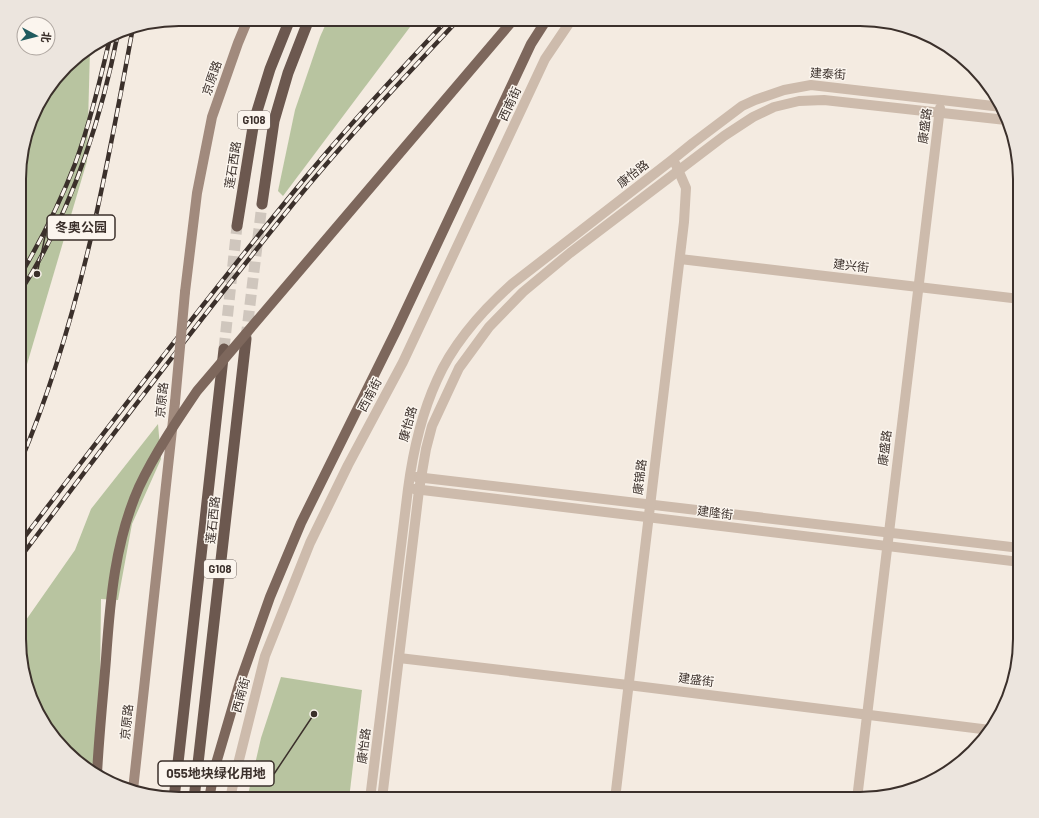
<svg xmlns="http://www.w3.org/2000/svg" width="1039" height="818" viewBox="0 0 1039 818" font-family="Barlow,'Noto Sans SC',sans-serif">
	<rect width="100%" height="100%" fill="#f4ebe1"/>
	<g fill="#b8c4a0">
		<polygon points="328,19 416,19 283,196 278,191 295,110 320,37"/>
		<polygon points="90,49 87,161 20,388 20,158 40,99 74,59"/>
		<polygon points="158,424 161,459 132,524 118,600 101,599 99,775 73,759 36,710 19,650 19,630 75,550 91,509"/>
		<polygon points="281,677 362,690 349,799 247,799 261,738"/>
	</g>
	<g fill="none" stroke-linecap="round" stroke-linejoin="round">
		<g stroke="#cfc6bd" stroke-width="11" stroke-dasharray="11 5.5" stroke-linecap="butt">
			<polyline points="246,338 262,204"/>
			<polyline points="224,349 237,226"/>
		</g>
		<g stroke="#cdbbac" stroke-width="10">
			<polyline points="680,259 1020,299"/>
			<polyline points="416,477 1020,548"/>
			<polyline points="414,489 1020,562"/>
			<polyline points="399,658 628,685 990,730"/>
			<polyline points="230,799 234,780 265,656 310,543 348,465 403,362 545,59 572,19"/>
			<path d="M 370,799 L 408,489 C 413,451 421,415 437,380 C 453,344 483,310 512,284 L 672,160 L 693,143 L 742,106 L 755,100 L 784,90 L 811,85 L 1002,107"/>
			<polyline points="382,799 419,490 426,449 432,426 459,368 489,327 523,292 570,253 724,136 753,117 774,107 799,101 824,100 1006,120"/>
			<polyline points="615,799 684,222 686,188 676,165"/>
			<polyline points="857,799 940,108"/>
		</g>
		<g stroke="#a18a7d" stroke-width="10">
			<polyline points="185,292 197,193 212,117 238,43 248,19"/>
			<polyline points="133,790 175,402"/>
		</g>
		<polyline stroke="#7d675c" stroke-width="10" points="209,799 215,767 240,682 270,597 301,523 397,329 531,44 547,19"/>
		<g stroke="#6c584f" stroke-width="11">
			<polyline points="262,204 274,121 288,73 309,19"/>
			<polyline points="237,226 254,121 270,69 290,19"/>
			<polyline points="174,799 224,349"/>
			<polyline points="194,799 246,339"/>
		</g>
		<defs>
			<g id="rail">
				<path d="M 20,276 C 41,240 60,203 75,164 C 90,123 100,80 110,38"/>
				<path d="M 20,292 C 71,214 100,124 118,33"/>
				<path d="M 20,463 C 79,324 106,175 133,27"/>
				<path d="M 20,543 C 110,424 201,305 296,189 C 344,130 396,75 448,19"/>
				<path d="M 20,558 C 109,439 199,320 293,204 C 345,140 402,80 459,19"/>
			</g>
		</defs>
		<use href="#rail" stroke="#3b302b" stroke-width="4.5"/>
		<use href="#rail" stroke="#fbf5ee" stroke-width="3" stroke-dasharray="9" stroke-linecap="butt"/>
		<polyline stroke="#a18a7d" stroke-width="10" points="175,402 185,292"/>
		<path stroke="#7d675c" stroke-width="10" d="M 97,774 C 99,735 103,697 106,659 C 110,601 115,541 139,487 C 155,453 176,422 197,391 L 514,19"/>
	</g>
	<g text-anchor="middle" stroke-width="3" stroke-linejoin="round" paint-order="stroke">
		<g fill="#fbf5ee" stroke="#756b66" stroke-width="1">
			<rect x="238" y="111" width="32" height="18" rx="3"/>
			<rect x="204" y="560" width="32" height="18" rx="3"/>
		</g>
		<g font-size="11" font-weight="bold" fill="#3b302b">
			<text x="254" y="124">G108</text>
			<text x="220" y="573">G108</text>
		</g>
		<g font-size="12" fill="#3b302b" stroke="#fbf5ee">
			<text transform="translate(828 74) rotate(3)" y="4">建泰街</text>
			<text transform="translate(212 78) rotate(-71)" y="4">京原路</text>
			<text transform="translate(510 104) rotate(-65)" y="4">西南街</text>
			<text transform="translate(925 126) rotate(-83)" y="4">康盛路</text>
			<text transform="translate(233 165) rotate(-81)" y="4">莲石西路</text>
			<text transform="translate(633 174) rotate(-38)" y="4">康怡路</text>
			<text transform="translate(851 266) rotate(7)" y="4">建兴街</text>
			<text transform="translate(370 395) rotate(-62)" y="4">西南街</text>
			<text transform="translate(162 400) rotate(-84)" y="4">京原路</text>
			<text transform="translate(408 424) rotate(-74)" y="4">康怡路</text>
			<text transform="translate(885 448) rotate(-83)" y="4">康盛路</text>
			<text transform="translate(640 477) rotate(-83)" y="4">康锦路</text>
			<text transform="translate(715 513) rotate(7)" y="4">建隆街</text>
			<text transform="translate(213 520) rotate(-84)" y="4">莲石西路</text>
			<text transform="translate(696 680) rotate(7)" y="4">建盛街</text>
			<text transform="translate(241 695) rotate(-75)" y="4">西南街</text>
			<text transform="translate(127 722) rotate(-84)" y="4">京原路</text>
			<text transform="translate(364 746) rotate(-83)" y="4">康怡路</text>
		</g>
	</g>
	<path d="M0 0H1039V818H0ZM179 26H860A153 153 0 0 1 1013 179V639A153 153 0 0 1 860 792H179A153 153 0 0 1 26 639V179A153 153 0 0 1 179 26Z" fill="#ece5de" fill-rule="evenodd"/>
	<path fill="none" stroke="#3b302b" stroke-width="2" d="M179 26H860A153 153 0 0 1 1013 179V639A153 153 0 0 1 860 792H179A153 153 0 0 1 26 639V179A153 153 0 0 1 179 26Z"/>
	<path fill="none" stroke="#3b302b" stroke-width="1.5" d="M37 274L47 227M314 714L274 774"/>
	<g fill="#3b302b" stroke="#fbf5ee" stroke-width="1.5">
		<circle cx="37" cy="274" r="4"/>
		<circle cx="314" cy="714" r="4"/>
	</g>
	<g fill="#fbf5ee" stroke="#3b302b" stroke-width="1.5">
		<rect x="47" y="215" width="68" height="25" rx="4"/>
		<rect x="158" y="761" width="116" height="25" rx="4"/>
	</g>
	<g font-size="13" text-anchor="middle" font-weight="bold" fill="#3b302b">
		<text x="81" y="232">冬奥公园</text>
		<text x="216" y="778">055地块绿化用地</text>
	</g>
	<g transform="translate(36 36) rotate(97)"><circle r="19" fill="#fbf5ee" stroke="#aea6a0"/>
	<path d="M0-3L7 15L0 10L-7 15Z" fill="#1f5a5e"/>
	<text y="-6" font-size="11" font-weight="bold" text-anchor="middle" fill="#3b302b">北</text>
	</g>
</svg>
